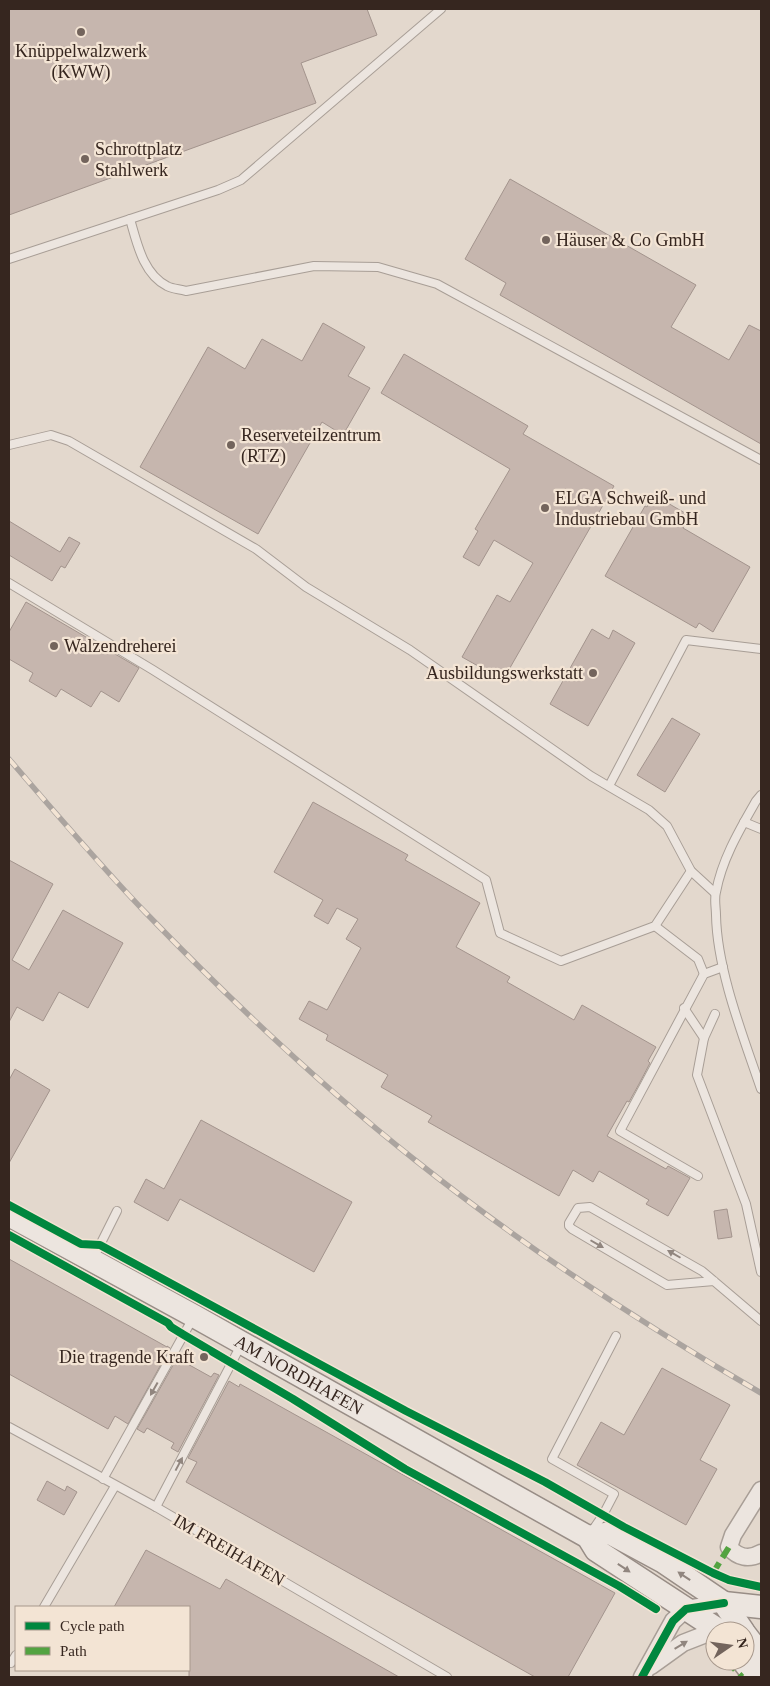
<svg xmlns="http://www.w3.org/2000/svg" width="770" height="1686" viewBox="0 0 770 1686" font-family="Georgia,serif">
	<rect width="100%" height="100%" fill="#e3d8cd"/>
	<g fill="#c6b6ae" stroke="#a3948d">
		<polygon points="9,9 367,9 377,35 301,63 316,103 9,215"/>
		<polygon points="510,179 696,285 671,327 729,360 749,325 761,331 761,444 500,295 506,283 465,259"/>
		<polygon points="323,323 365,347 348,376 370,388 343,435 322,422 258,534 140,467 208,347 245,369 262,339 302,361"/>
		<polygon points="404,354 528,426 523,434 614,486 503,680 462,657 497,595 510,602 533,563 494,540 479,566 463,557 478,531 475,529 510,469 381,393"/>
		<polygon points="654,495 690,516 683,528 750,567 713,632 699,623 696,628 605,576 645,506 647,507"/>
		<polygon points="9,521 60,552 69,537 80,543 65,568 61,566 52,581 9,555"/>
		<polygon points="26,602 139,668 119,702 101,691 91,707 61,689 56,697 29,681 33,673 9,659 9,632"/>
		<polygon points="592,629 609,639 613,630 635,643 588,726 550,704"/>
		<polygon points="672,718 700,734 665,792 637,775"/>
		<polygon points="313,802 408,855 405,860 480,903 456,947 510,977 507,982 574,1020 582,1005 656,1047 648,1061 650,1063 639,1084 629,1102 627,1101 607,1136 666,1169 668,1166 690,1178 668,1216 646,1204 649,1200 599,1171 593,1182 573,1170 559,1196 428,1122 432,1116 381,1087 388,1075 326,1040 328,1035 299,1019 309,1001 327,1010 361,948 346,939 358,919 337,908 328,924 314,916 323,900 274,872"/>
		<polygon points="9,860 53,884 12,960 29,970 63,910 123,943 88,1008 59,992 43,1021 17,1007 9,1022"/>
		<polygon points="15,1069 50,1090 9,1163 9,1080"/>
		<polygon points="201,1120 352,1202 314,1272 180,1199 168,1221 134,1202 146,1179 164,1189"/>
		<polygon points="727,1209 732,1237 718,1239 714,1211"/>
		<polygon points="9,1259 167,1347 167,1346 170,1348 128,1424 115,1416 108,1429 9,1374"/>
		<polygon points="180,1353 187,1357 184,1362 211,1377 214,1373 219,1375 178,1452 171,1448 174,1443 147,1428 144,1433 137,1429"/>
		<polygon points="662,1368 730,1405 700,1460 717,1469 686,1525 577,1465 601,1422 624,1435"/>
		<polygon points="229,1381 239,1387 240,1384 615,1593 568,1677 535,1677 186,1482 197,1462 188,1458"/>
		<polygon points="47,1481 65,1491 67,1486 77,1492 64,1515 37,1500"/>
		<polygon points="146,1550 220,1589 226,1579 399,1677 189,1677 189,1607 114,1607"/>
	</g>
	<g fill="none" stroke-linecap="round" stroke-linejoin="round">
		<defs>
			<g id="lane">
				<path d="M 130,219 C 137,243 143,274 167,286 C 172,289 180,289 186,291 L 314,266 L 378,267 L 437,284 L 761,460"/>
				<polyline points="9,259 218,190 241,180 441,9"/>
				<polyline points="9,445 51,435 69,441 256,549 306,587 410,650 591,776 649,810 667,826 691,871 715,893"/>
				<polyline points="9,583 153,670 486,880 500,933 561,961 655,926 691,871"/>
				<polyline points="609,786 686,640 761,649"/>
				<path d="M 761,795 L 756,801 C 740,829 722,859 716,892 C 714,899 716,908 716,915 C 717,970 743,1036 761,1089"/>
				<polyline points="744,822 761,829"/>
				<polyline points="655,926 698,959 704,974"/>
				<polyline points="684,1008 704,1038"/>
				<polyline points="715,1014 704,1038 697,1075 746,1204 761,1272"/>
				<polyline points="698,1176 620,1131 704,974 723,967"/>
				<polyline points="93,1259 117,1211"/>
				<polyline points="714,1281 667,1285 572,1229 569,1226 569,1223 578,1208 590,1207 702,1271 761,1321"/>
				<polyline points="9,1427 156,1507 447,1677"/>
				<polyline points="103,1479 193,1318"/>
				<polyline points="156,1507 241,1345"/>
				<polyline points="592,1531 603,1515 614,1494 552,1459 616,1336"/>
				<polyline points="44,1607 115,1486"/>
				<polyline points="11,1663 16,1655"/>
			</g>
			<g id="street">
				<path d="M 761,1490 L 733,1535 L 729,1547 C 738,1558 749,1560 761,1553"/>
				<polyline points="651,1666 683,1643 719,1629"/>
				<polyline points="642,1677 673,1621 686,1609 724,1603"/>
			</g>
			<g id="secondary">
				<path id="s1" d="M 9,1215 L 194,1316 L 588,1537 L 596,1550 L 720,1631"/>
				<polyline points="588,1537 610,1533 662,1561 724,1603 743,1631"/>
				<polyline points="724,1603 761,1607"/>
				<polyline points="745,1634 761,1655"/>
				<polyline points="743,1661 755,1677"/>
			</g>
		</defs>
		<use href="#lane" stroke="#a89e96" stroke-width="10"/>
		<use href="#street" stroke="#a89e96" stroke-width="19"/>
		<use href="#secondary" stroke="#988d86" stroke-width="25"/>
		<use href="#lane" stroke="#ece5df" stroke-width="8"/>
		<use href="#street" stroke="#ece5df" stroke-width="16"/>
		<use href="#secondary" stroke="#ece5df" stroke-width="22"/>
		<defs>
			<path id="rail" d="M 9,759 C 53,810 97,862 144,911 C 229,999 319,1084 415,1160 C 524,1247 641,1323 761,1393"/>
		</defs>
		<use href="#rail" stroke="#aba49f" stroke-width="5.5"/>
		<use href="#rail" stroke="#f3e4d4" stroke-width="4" stroke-dasharray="11" stroke-linecap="butt"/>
		<g stroke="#53a341" stroke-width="6" stroke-dasharray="12 6" stroke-linecap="butt">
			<polyline points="713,1573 729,1547"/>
			<polyline points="709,1646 715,1650"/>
			<polyline points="727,1661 742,1677"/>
		</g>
		<defs>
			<g id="cycleway">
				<polyline points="9,1205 81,1244 100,1245 406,1411 545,1482 624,1527 713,1573 729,1580 761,1587"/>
				<polyline points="9,1235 168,1323 171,1327 184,1335 293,1399 405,1469 619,1586 656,1609"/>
				<polyline points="642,1677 673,1621 686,1609 724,1603"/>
			</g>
		</defs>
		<use href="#cycleway" stroke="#f3e4d4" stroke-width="11"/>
		<use href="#cycleway" stroke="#00873e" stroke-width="8"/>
	</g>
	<defs><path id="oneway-solid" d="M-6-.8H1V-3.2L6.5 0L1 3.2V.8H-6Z" transform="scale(1.25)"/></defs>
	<g fill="#91867f">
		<use href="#oneway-solid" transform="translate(597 1244) rotate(30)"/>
		<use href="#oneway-solid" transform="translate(674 1254) rotate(-150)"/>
		<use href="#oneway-solid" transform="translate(154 1389) rotate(119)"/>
		<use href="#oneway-solid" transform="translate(179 1464) rotate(-62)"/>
		<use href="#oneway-solid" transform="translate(624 1568) rotate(34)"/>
		<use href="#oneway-solid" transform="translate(684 1576) rotate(-146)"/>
		<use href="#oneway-solid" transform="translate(681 1645) rotate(-31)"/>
	</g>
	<g fill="#73645c" stroke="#f3e4d4" stroke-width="2">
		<circle cx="81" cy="32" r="5"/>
		<circle cx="85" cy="159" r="5"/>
		<circle cx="546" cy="240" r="5"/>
		<circle cx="231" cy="445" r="5"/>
		<circle cx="545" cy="508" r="5"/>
		<circle cx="54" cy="646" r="5"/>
		<circle cx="593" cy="673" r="5"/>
		<circle cx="204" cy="1357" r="5"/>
	</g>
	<g text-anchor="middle" stroke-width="4.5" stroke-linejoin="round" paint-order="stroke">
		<g font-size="18" fill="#36261f" stroke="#f3e4d4" text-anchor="start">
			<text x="81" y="57" text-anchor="middle">Knüppelwalzwerk<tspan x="81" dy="21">(KWW)</tspan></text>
			<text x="95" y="155">Schrottplatz<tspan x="95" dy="21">Stahlwerk</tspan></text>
			<text x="556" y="246">Häuser &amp; Co GmbH</text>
			<text x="241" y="441">Reserveteilzentrum<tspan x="241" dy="21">(RTZ)</tspan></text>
			<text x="555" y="504">ELGA Schweiß- und<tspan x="555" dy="21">Industriebau GmbH</tspan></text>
			<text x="64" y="652">Walzendreherei</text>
			<text x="583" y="679" text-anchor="end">Ausbildungswerkstatt</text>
			<text x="194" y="1363" text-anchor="end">Die tragende Kraft</text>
		</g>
		<g font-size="18" fill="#36261f" stroke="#f3e4d4">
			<text dy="6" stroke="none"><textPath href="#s1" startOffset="331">AM NORDHAFEN</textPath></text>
			<text transform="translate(229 1550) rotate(30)" y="6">IM FREIHAFEN</text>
		</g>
	</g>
	<rect width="770" height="1686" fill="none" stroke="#36261f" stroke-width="20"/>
	<rect x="15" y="1606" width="175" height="65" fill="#f3e4d4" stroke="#a7988c"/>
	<rect x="25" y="1622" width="25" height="8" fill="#00873e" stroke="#a7988c"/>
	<text x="60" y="1631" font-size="15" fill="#36261f">Cycle path</text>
	<rect x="25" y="1647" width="25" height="8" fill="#53a341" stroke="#a7988c"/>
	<text x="60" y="1656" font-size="15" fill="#36261f">Path</text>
	<g transform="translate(730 1646) rotate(77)"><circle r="24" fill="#f3e4d4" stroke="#a7988c"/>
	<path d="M0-4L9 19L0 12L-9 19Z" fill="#73645c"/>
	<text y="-8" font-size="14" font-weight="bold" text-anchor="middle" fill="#36261f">N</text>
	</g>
</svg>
